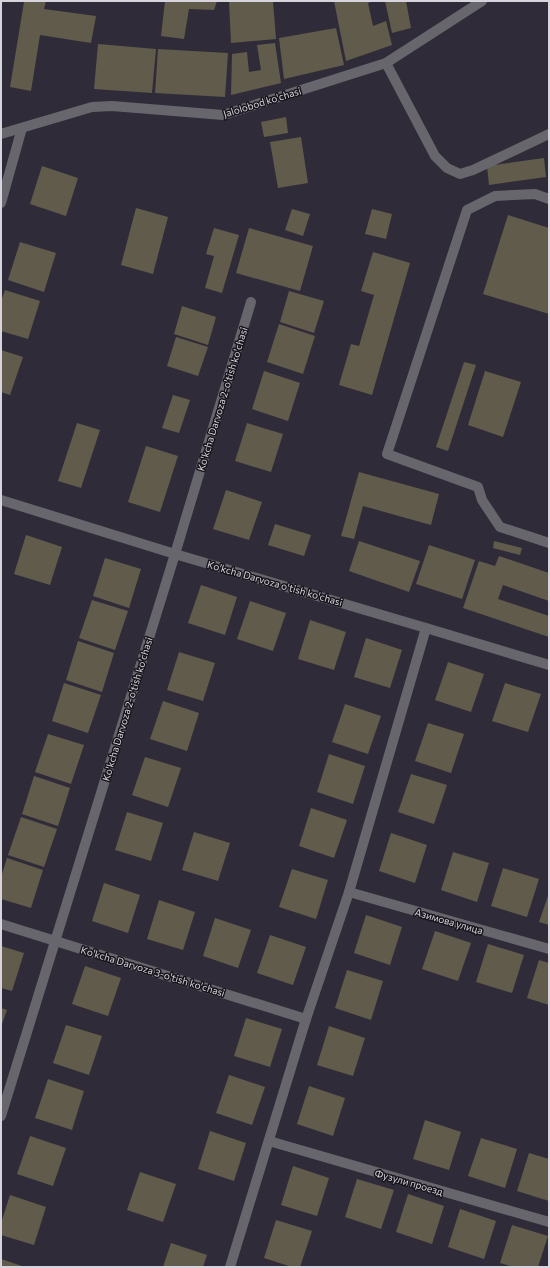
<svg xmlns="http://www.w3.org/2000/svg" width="550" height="1268" viewBox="0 0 550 1268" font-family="Commissioner,sans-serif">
	<rect width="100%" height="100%" fill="#302b38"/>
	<g fill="#615b4c">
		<polygon points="21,1 46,1 44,9 96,16 91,43 40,35 31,91 10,87 24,2"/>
		<polygon points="165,1 217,1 214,10 189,9 184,39 161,36"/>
		<polygon points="229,1 273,1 276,39 231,43"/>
		<polygon points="334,1 373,1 368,3 373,26 386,21 392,45 346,61"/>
		<polygon points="385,1 406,1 411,28 392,33"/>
		<polygon points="336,28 344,65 284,79 279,38"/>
		<polygon points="275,43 281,83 231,95 232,54 247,52 249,72 261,70 257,45"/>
		<polygon points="98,44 156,49 152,93 94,89"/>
		<polygon points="158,49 228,53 225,97 155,93"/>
		<polygon points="286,117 288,133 264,137 261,122"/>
		<polygon points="301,137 308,183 278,188 270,142"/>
		<polygon points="544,158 546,177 489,185 487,166"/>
		<polygon points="42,166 78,178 66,216 30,204"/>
		<polygon points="136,208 168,217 153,274 121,265"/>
		<polygon points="292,209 310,214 303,236 285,230"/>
		<polygon points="372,209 392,214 386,239 365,234"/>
		<polygon points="508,215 549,228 549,314 483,294"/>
		<polygon points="214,228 239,235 222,293 205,288 214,256 206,254"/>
		<polygon points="249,228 313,246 300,291 236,273"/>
		<polygon points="20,242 56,253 44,292 8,280"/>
		<polygon points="373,252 410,263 372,395 339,385 351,344 359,346 374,295 361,291"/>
		<polygon points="5,290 40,301 28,339 1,331 1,301"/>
		<polygon points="289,291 324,301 314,333 280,322"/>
		<polygon points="182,306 216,317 208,345 174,334"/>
		<polygon points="279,324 315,336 303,374 267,362"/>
		<polygon points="176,337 208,347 198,376 167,366"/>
		<polygon points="1,350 23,357 10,395 1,392"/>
		<polygon points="464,362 476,365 448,451 436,447"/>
		<polygon points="264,371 300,383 288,421 252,409"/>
		<polygon points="485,371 521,382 503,437 468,425"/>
		<polygon points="173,395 190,400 179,433 162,428"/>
		<polygon points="77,423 100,430 81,488 58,481"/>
		<polygon points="247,423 283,434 271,472 235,461"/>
		<polygon points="146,446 178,456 160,512 128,502"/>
		<polygon points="359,472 439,494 431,525 363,506 354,539 341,536"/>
		<polygon points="226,490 262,502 249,540 213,529"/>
		<polygon points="275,524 311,535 304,556 268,545"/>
		<polygon points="26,535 62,547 50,585 14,574"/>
		<polygon points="359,541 420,561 409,592 349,571"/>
		<polygon points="494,541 522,548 520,555 493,548"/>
		<polygon points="429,545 475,560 462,599 416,584"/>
		<polygon points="499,556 549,573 549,601 503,585 498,599 549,616 549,637 463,608 479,561 495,566"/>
		<polygon points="105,558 141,569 129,608 93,596"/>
		<polygon points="201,585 237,597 225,635 188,623"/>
		<polygon points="92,600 128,611 115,650 79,638"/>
		<polygon points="250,601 286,613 273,651 237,639"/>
		<polygon points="310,620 346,632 334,670 298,659"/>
		<polygon points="366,638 402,650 390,688 354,677"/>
		<polygon points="78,641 114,653 102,692 66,680"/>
		<polygon points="179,652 215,663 203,701 167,690"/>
		<polygon points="448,662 484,674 471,712 435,700"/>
		<polygon points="64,683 101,695 88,733 52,721"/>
		<polygon points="505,683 541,694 528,732 492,721"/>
		<polygon points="163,701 199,713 187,751 150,739"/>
		<polygon points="345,704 381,716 368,754 332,742"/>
		<polygon points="428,723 464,734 451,773 415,761"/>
		<polygon points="48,734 84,745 71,784 35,772"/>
		<polygon points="329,754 365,766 353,804 317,792"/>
		<polygon points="145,757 181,768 168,807 132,795"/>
		<polygon points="411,774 447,785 434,824 398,812"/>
		<polygon points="34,776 70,788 58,826 22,814"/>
		<polygon points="311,808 347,820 334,858 299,846"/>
		<polygon points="127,812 163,823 151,861 115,850"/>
		<polygon points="21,817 57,829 44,867 8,855"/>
		<polygon points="194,832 230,843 218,881 182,870"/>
		<polygon points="391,833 427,845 415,883 379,871"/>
		<polygon points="453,852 489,863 477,902 441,890"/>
		<polygon points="7,858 43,870 31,908 1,899 1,877"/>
		<polygon points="503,868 539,879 527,917 491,906"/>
		<polygon points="292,869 328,880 316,919 279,907"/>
		<polygon points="104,883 140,895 128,933 92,921"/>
		<polygon points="549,893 549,925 539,922"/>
		<polygon points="159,900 195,912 183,950 147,939"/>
		<polygon points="366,915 402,927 390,965 354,953"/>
		<polygon points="215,918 251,930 238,968 203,956"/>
		<polygon points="435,931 471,943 458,981 422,969"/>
		<polygon points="270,935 306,947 293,985 257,973"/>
		<polygon points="488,944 524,955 512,993 476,982"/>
		<polygon points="1,946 24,953 12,991 1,988"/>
		<polygon points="539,960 549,963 549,1005 527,998"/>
		<polygon points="85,966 121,978 108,1016 72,1004"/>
		<polygon points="347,970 383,981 371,1020 335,1008"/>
		<polygon points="1,1008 7,1010 1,1027"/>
		<polygon points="246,1018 282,1029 270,1067 234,1056"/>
		<polygon points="66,1025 102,1036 89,1075 53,1063"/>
		<polygon points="329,1026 365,1038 353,1076 317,1065"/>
		<polygon points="229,1075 265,1087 252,1125 216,1113"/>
		<polygon points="48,1079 84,1091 72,1130 35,1118"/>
		<polygon points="309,1086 345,1098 333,1136 297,1124"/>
		<polygon points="425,1120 461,1132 449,1170 413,1159"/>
		<polygon points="210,1131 246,1143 234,1181 198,1169"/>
		<polygon points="30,1136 66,1148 53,1186 17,1174"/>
		<polygon points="481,1138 517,1149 505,1188 468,1176"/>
		<polygon points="529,1153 549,1159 549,1201 517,1191"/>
		<polygon points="293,1166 329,1178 317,1216 281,1205"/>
		<polygon points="140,1172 176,1184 163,1222 127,1210"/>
		<polygon points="357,1179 394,1190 381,1229 345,1217"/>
		<polygon points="408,1194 444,1206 432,1244 396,1232"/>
		<polygon points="10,1195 46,1207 34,1245 1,1235 1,1223"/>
		<polygon points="460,1209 496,1221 484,1259 448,1247"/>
		<polygon points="276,1220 312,1231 300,1267 292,1267 264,1258"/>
		<polygon points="512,1225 548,1236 538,1267 513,1267 500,1263"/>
		<polygon points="171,1243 207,1255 203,1267 163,1267"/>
		<polygon points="1,1259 25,1267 1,1267"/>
	</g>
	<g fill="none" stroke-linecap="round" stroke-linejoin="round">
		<g stroke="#68666d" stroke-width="10">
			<polyline points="386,63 435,156 447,168 460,174 473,170 549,134"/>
			<polyline points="1,134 92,107 112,106 223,115 386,63 482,1"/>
			<polyline points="549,199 535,194 495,196 467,210 387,454 478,487 482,500 500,527 549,543"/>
			<polyline points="1,203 22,128"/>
			<polyline points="1,500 175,554 426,628 549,665"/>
			<polyline points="349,892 549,949"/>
			<polyline points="1,924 306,1019"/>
			<polyline points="1,1116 175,554 251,302"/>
			<polyline points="269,1141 549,1222"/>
			<polyline points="230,1267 306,1019 349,892 426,628"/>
		</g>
	</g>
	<g text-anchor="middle" stroke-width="3" stroke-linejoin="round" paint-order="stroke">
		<g font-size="10" fill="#d7d4dd" stroke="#17141b">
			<text transform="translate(262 102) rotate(-17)" y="4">Jalolobod ko'chasi</text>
			<text transform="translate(222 399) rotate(-73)" y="4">Ko'kcha Darvoza 2-o'tish ko'chasi</text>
			<text transform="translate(275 583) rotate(16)" y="4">Ko'kcha Darvoza o'tish ko'chasi</text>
			<text transform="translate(127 709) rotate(-73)" y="4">Ko'kcha Darvoza 2-o'tish ko'chasi</text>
			<text transform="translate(449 921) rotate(16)" y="4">Азимова улица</text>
			<text transform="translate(153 971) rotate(17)" y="4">Ko'kcha Darvoza 3-o'tish ko'chasi</text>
			<text transform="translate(409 1182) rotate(16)" y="4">Фузули проезд</text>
		</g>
	</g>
	<rect width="550" height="1268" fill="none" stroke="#d7d4dd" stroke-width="4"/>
</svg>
